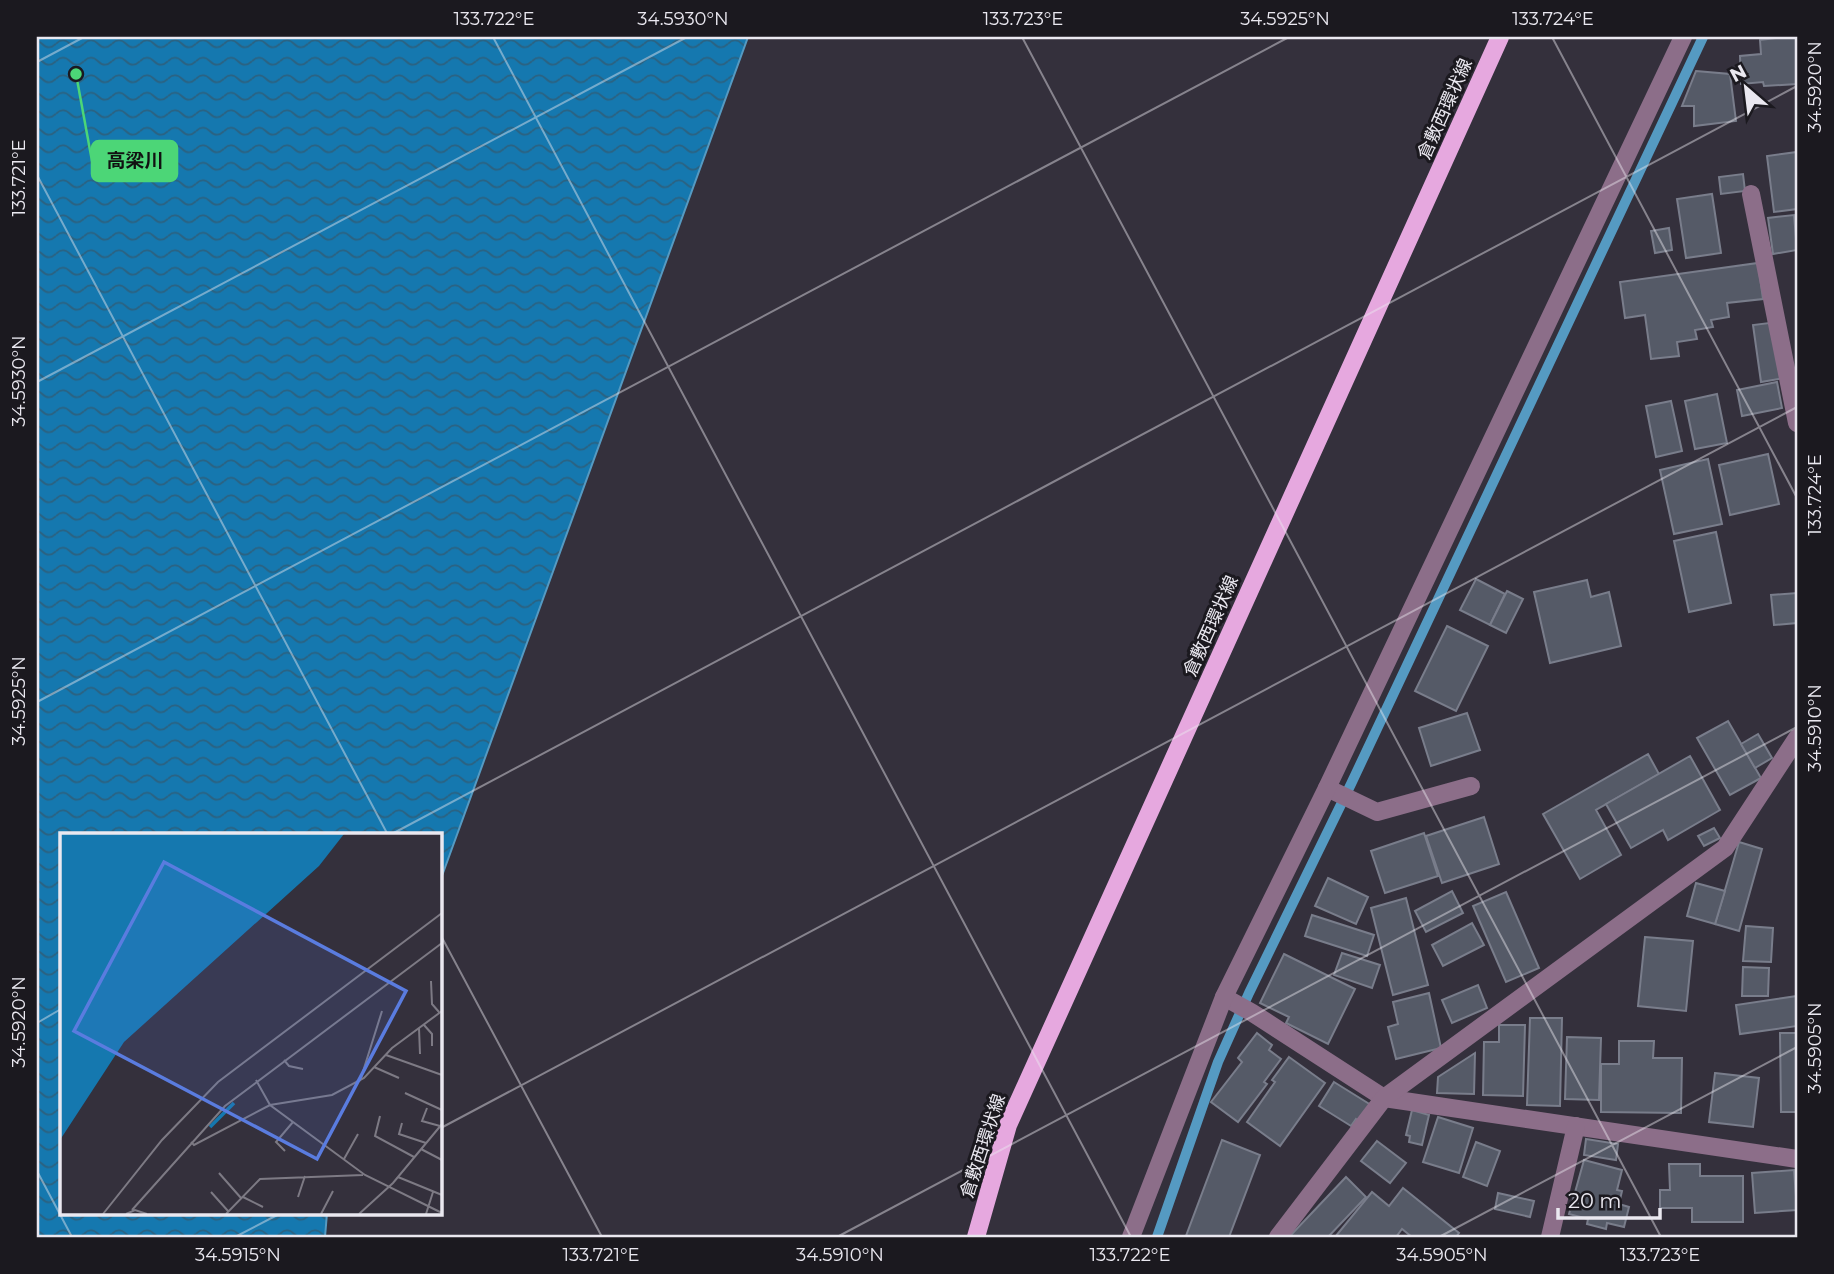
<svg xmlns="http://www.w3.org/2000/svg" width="1834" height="1274" viewBox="0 0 1834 1274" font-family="Montserrat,'Noto Sans JP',sans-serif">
	<defs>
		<pattern id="water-waves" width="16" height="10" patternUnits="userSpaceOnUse" patternTransform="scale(1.75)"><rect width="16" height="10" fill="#1578af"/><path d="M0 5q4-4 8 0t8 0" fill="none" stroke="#2b6281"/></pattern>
	</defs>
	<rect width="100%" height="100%" fill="#34303c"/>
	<polygon fill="url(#water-waves)" stroke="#559ac2" stroke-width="2" points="37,37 748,37 439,884 439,835 61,835 61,1213 327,1213 325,1237 37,1237"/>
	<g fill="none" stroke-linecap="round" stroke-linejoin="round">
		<polyline stroke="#559ac2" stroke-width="10" points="1157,1237 1218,1062 1249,993 1351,784 1703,37"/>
	</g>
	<g fill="#555a67" stroke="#797d8b" stroke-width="2">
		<polygon points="1784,37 1797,37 1797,84 1764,86 1763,82 1741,84 1740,56 1761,54 1760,40"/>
		<polygon points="1696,71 1730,74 1736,121 1694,126 1694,106 1682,106"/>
		<polygon points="1797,152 1797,209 1774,212 1767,156"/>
		<polygon points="1743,174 1745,191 1721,194 1719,177"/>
		<polygon points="1712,194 1721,253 1686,258 1677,199"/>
		<polygon points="1794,215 1797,250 1773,254 1768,218"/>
		<polygon points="1669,228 1672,250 1655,253 1651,231"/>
		<polygon points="1758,263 1763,299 1727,303 1729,317 1711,320 1713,327 1695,330 1697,339 1677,342 1679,356 1651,359 1645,315 1625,318 1620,282"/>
		<polygon points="1777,322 1784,378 1761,382 1753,325"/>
		<polygon points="1777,382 1782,408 1742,416 1737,390"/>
		<polygon points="1717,394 1727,443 1695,449 1685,401"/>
		<polygon points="1671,401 1682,451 1656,457 1646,406"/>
		<polygon points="1768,454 1779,504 1730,515 1719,465"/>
		<polygon points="1708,459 1722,524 1674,534 1660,470"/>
		<polygon points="1716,532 1731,603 1689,612 1674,541"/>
		<polygon points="1476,579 1505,594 1490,625 1460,610"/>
		<polygon points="1587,580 1591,597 1609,592 1621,646 1550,663 1534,592"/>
		<polygon points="1507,591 1523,599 1506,633 1490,625"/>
		<polygon points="1797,593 1797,623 1774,625 1771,595"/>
		<polygon points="1447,626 1488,646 1456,711 1415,691"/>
		<polygon points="1467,713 1480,750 1431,766 1419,728"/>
		<polygon points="1728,721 1761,778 1730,795 1697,738"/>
		<polygon points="1758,734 1772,758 1755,768 1741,744"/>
		<polygon points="1648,754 1659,774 1596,810 1621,855 1580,879 1543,814"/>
		<polygon points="1690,756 1720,810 1668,840 1663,830 1631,848 1606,804"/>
		<polygon points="1484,817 1499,864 1442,883 1426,836"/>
		<polygon points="1714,828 1720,838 1704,846 1698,836"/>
		<polygon points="1424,833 1438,876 1385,893 1371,851"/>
		<polygon points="1739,842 1762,849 1739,931 1715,924"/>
		<polygon points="1328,878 1368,897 1356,924 1315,906"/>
		<polygon points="1696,883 1725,891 1715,924 1687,916"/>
		<polygon points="1452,891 1463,913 1426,932 1415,911"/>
		<polygon points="1506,892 1539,968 1506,982 1473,906"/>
		<polygon points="1406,898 1428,985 1393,995 1371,908"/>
		<polygon points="1312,915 1374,935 1367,956 1305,936"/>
		<polygon points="1472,923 1484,945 1443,966 1432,945"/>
		<polygon points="1746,926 1773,928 1771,962 1743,961"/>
		<polygon points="1645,937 1693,941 1686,1011 1638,1006"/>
		<polygon points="1342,953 1380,965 1372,988 1334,975"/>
		<polygon points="1284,954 1355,989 1328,1044 1286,1023 1289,1017 1260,1003"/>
		<polygon points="1743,967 1769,968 1768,996 1742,996"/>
		<polygon points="1478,985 1487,1008 1452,1023 1442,1000"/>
		<polygon points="1429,993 1441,1048 1396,1059 1388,1027 1398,1024 1393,1002"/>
		<polygon points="1797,996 1797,1026 1740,1034 1736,1005"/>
		<polygon points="1530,1018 1562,1018 1560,1106 1527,1105"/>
		<polygon points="1499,1025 1525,1025 1523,1096 1483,1095 1484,1042 1499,1042"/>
		<polygon points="1257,1033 1272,1045 1269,1050 1281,1059 1264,1082 1267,1084 1238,1122 1211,1102 1242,1062 1238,1058"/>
		<polygon points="1780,1033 1797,1033 1797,1112 1781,1112"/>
		<polygon points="1567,1037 1601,1038 1599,1100 1565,1099"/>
		<polygon points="1619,1041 1654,1041 1653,1058 1682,1058 1681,1113 1601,1112 1601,1064 1619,1064"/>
		<polygon points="1475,1053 1474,1094 1437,1093 1438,1077"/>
		<polygon points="1289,1057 1325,1083 1280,1146 1247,1122 1275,1082 1272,1080"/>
		<polygon points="1715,1073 1759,1078 1753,1127 1709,1122"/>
		<polygon points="1334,1082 1371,1105 1360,1122 1356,1119 1351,1126 1319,1106"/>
		<polygon points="1412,1110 1429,1115 1422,1145 1409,1142 1410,1136 1406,1135"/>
		<polygon points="1438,1117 1473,1128 1459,1173 1423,1162"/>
		<polygon points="1586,1139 1618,1144 1616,1160 1584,1155"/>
		<polygon points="1222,1140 1260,1155 1229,1237 1189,1237 1186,1236"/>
		<polygon points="1377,1141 1406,1163 1390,1183 1361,1161"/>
		<polygon points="1476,1142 1500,1151 1487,1186 1463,1177"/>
		<polygon points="1584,1160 1622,1170 1617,1190 1622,1191 1619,1204 1629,1207 1624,1227 1607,1223 1606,1229 1587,1224 1588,1219 1569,1214"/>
		<polygon points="1669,1164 1700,1164 1700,1176 1743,1176 1743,1222 1692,1222 1692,1208 1660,1208 1660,1190 1670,1190"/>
		<polygon points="1794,1170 1797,1210 1755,1213 1752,1173"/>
		<polygon points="1346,1177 1366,1197 1328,1237 1289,1237"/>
		<polygon points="1403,1188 1459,1233 1456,1237 1412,1237 1402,1229 1396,1237 1335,1237 1372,1192 1389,1206"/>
		<polygon points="1498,1193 1534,1201 1530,1217 1495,1209"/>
	</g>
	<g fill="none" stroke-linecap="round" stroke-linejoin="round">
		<g stroke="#8c6e89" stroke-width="18">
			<polyline points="1751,194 1797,423"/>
			<polyline points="1327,788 1377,812 1471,786"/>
			<polyline points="1224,997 1251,1012 1384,1098 1797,1159"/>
			<polyline points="1131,1237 1224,997 1327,788 1683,37"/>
			<polyline points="1278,1237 1384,1098 1725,848 1797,738"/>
			<polyline points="1550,1237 1576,1126"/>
		</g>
		<polyline stroke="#e6a8df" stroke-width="18" points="976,1237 1008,1125 1500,37"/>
	</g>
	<path fill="none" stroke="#eae8f0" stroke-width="2" stroke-opacity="0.45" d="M 493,37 L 1131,1237M 1022,37 L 1661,1237M 1552,37 L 1797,498M 37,62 L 84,37M 37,175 L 388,835M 37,382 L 687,37M 37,702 L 1289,37M 390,835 L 1797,86M 439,932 L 602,1237M 37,1023 L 61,1009M 439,1129 L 1797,407M 37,1171 L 72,1237M 235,1237 L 281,1213M 837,1237 L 1797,727M 1439,1237 L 1797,1047"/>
	<g text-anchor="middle" stroke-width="6" stroke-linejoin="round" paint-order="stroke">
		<g font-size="18" fill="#eae8f0" stroke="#1b191f">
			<text transform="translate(1445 109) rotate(-66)" y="6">倉敷西環状線</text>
			<text transform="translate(1211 626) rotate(-66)" y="6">倉敷西環状線</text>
			<text transform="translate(983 1146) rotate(-72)" y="6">倉敷西環状線</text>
		</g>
	</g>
	<g transform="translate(60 833)">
		<rect width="382" height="382" fill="#34303c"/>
		<path d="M 0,1 L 284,1 L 259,33 L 64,209 L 0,307 Z" fill="#1578af"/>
		<path fill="none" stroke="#1578af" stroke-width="3.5" d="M 150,294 L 174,270"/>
		<path fill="none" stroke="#7d7a84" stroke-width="2" d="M 371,148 L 372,171 L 379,179M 364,192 L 372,201 L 372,213M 359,195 L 360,221M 326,222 L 382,242M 224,227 L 229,233 L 243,236M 314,234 L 339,245M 196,247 L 210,272 L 305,342 L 382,380M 300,248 L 322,178M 345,260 L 382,277M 367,275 L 362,288 L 380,293M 320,283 L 315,303 L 354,324M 342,290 L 339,301 L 366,310M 131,309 L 134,312 L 210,272 L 272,262 L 304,245 L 332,215 L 382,178M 361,316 L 382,327M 225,318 L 216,309 L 233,289M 284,326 L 298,301M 159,340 L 181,365M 338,344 L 382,362M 151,359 L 168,378M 183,364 L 203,374M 238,364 L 245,343M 72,377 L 165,273 L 382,110M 43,381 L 102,307 L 158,249 L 382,80M 66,381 L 75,377 L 87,381M 166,381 L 200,346 L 303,342M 261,381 L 273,358M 299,381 L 333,350 L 382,291M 366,381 L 373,359"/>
		<path fill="#5a7cdf" fill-opacity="0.15" stroke="#5a7cdf" stroke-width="3.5" d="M 104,29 L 346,158 L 257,326 L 14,198 Z"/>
		<rect width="382" height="382" fill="none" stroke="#eae8f0" stroke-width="3.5"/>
	</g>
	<path fill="none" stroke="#4cd677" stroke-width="2.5" d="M76 74L92 161"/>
	<circle fill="#4cd677" stroke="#1b191f" stroke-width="2.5" cx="76" cy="74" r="7"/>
	<rect fill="#4cd677" stroke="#4cd677" stroke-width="2.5" x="92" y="141" width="85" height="40" rx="7"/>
	<g font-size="19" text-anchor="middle" font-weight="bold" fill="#111">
		<text x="135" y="167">高梁川</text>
	</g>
	<rect width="1834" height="1274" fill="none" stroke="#1b191f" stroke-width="77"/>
	<g transform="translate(1746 88) rotate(332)" stroke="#1b191f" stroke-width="5" paint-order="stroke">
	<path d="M0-5L12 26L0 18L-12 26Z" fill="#eae8f0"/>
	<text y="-10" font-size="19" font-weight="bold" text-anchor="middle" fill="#eae8f0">N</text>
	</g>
	<path d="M1558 1208v10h102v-10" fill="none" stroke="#eae8f0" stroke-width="3.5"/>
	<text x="1568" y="1208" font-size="21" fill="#eae8f0" stroke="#1b191f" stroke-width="5" paint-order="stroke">20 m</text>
	<rect x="38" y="38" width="1758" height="1198" fill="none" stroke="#eae8f0" stroke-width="2.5"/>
	<g font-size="18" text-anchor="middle" fill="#eae8f0">
		<text x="494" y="25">133.722°E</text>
		<text x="683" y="25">34.5930°N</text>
		<text x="1023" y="25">133.723°E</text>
		<text x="1285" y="25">34.5925°N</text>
		<text x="1553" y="25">133.724°E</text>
		<text transform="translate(1815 87) rotate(-90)" y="6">34.5920°N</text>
		<text transform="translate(19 178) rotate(-90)" y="6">133.721°E</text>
		<text transform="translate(19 381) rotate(-90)" y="6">34.5930°N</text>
		<text transform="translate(1815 495) rotate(-90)" y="6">133.724°E</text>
		<text transform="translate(19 701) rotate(-90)" y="6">34.5925°N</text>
		<text transform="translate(1815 728) rotate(-90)" y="6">34.5910°N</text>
		<text transform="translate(19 1022) rotate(-90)" y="6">34.5920°N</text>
		<text transform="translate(1815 1048) rotate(-90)" y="6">34.5905°N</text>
		<text x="238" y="1261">34.5915°N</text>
		<text x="601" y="1261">133.721°E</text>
		<text x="840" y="1261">34.5910°N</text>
		<text x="1130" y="1261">133.722°E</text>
		<text x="1442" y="1261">34.5905°N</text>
		<text x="1660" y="1261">133.723°E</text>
	</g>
</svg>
